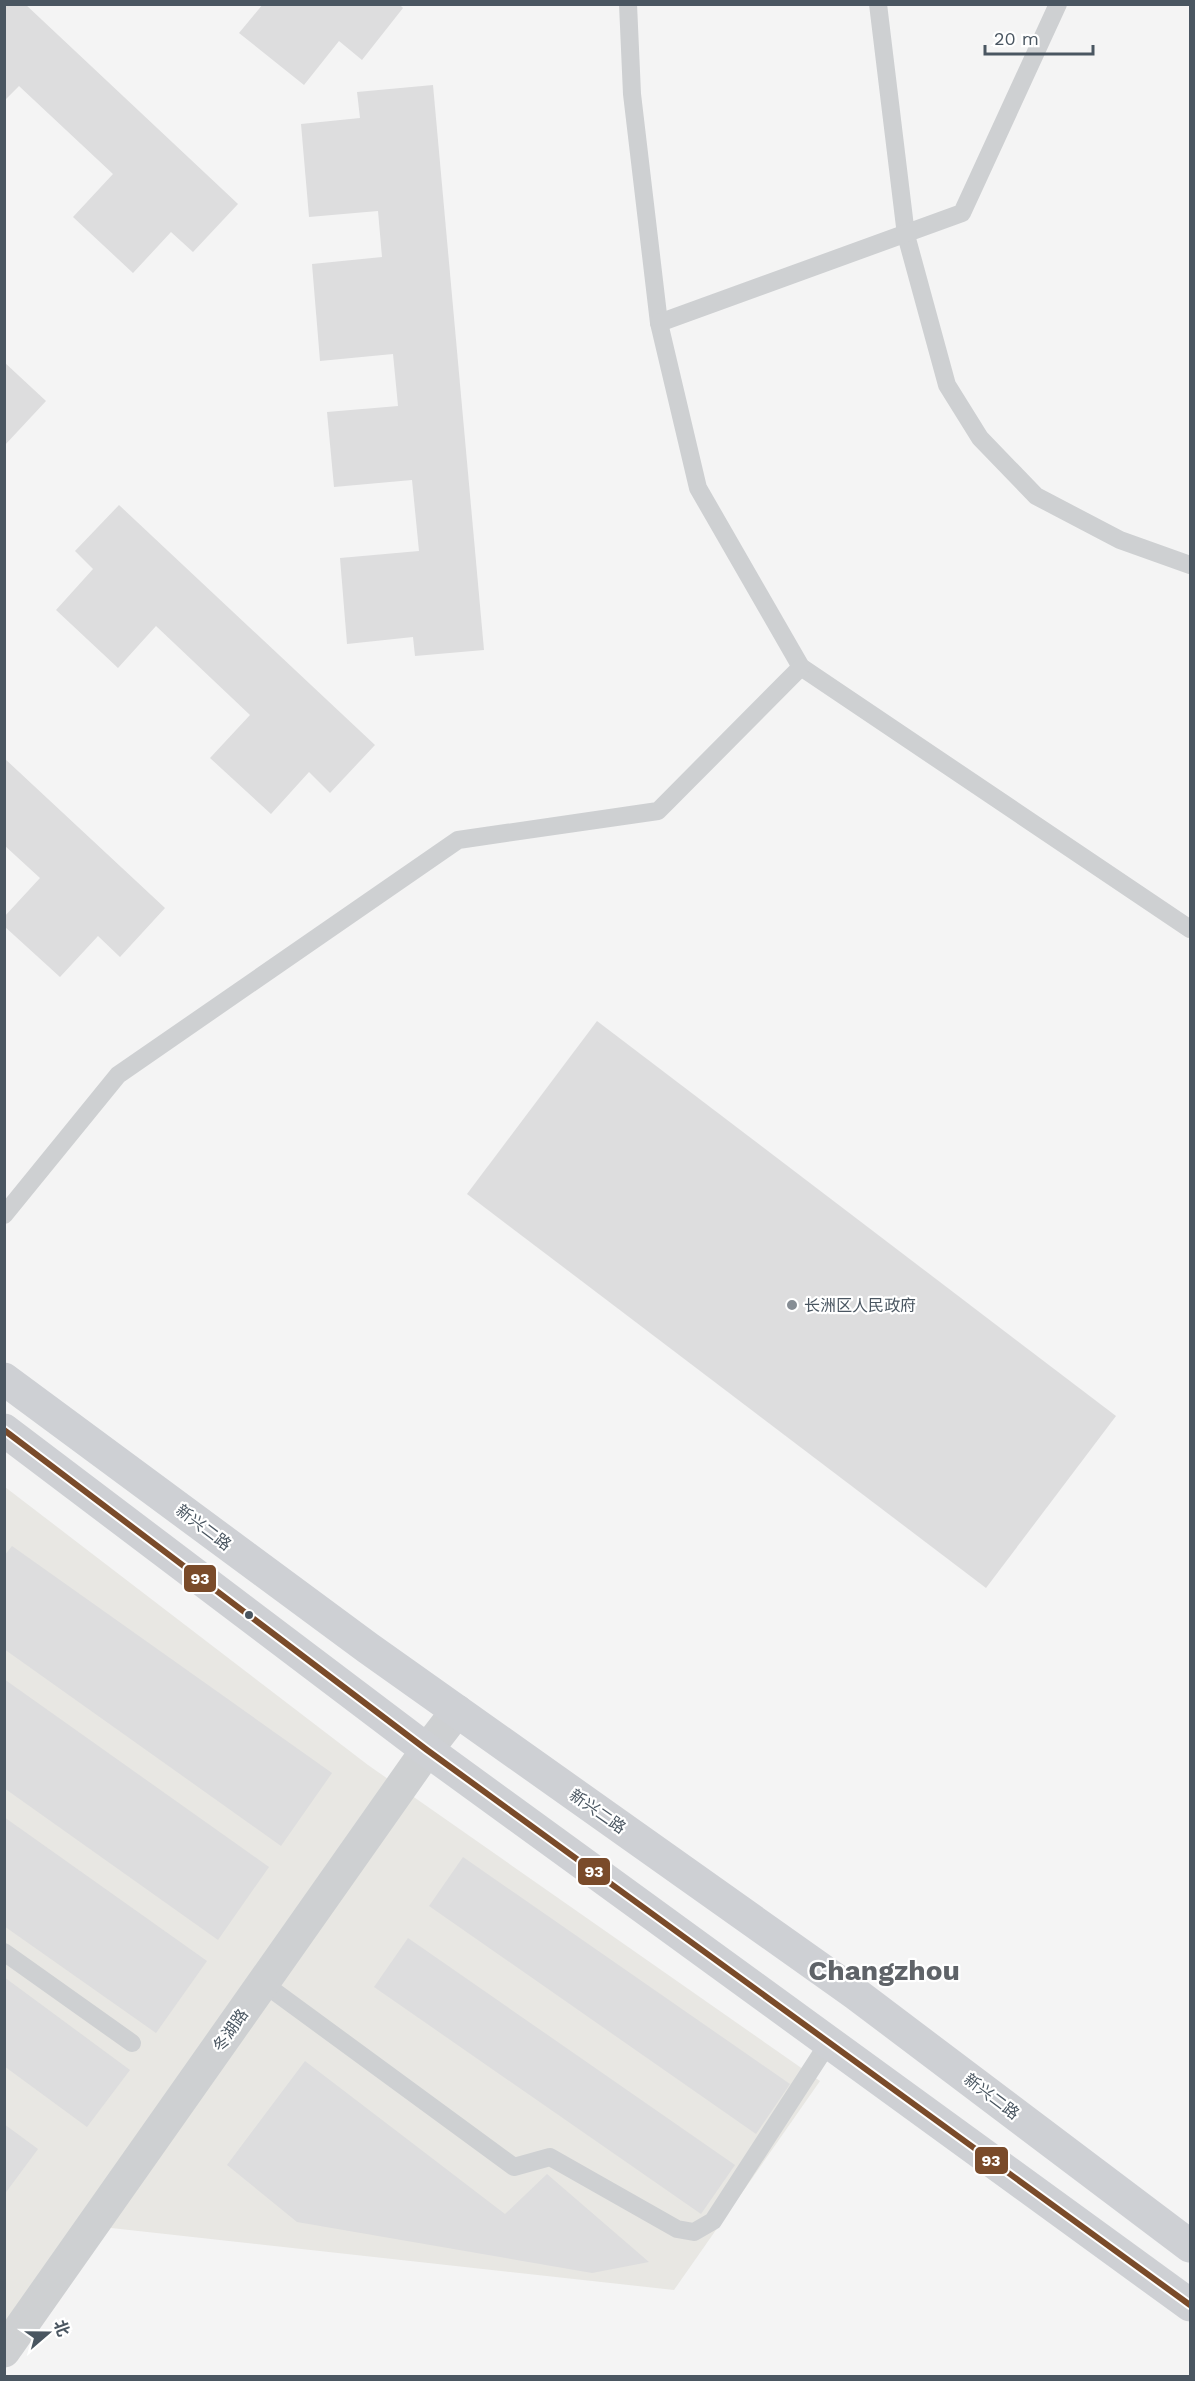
<svg xmlns="http://www.w3.org/2000/svg" width="1195" height="2381" viewBox="0 0 1195 2381" font-family="'Work Sans','Noto Sans SC',sans-serif">
	<rect width="100%" height="100%" fill="#f4f4f4"/>
	<polygon fill="#e8e7e3" points="5,1487 368,1765 820,2081 674,2290 93,2226 5,2351"/>
	<g fill="#ddddde">
		<polygon points="4,4 25,4 238,204 193,252 171,232 133,273 73,217 113,174 19,86 4,101"/>
		<polygon points="263,4 399,4 403,8 362,60 339,41 304,85 239,33"/>
		<polygon points="433,85 484,650 415,656 413,637 347,644 340,558 419,551 412,480 334,487 327,412 398,406 393,354 320,361 312,264 382,257 378,211 309,217 301,124 360,118 357,92"/>
		<polygon points="4,362 46,401 4,446"/>
		<polygon points="119,505 375,745 330,793 309,772 271,814 210,758 250,715 156,626 118,668 56,610 93,569 75,551"/>
		<polygon points="4,758 165,908 120,957 98,936 60,977 4,926 4,917 40,878 4,845"/>
		<polygon points="597,1021 1116,1416 986,1588 467,1194"/>
		<polygon points="12,1546 332,1773 281,1846 4,1649 4,1556"/>
		<polygon points="4,1679 269,1867 218,1940 4,1788"/>
		<polygon points="4,1817 207,1961 156,2033 4,1926"/>
		<polygon points="463,1857 790,2084 756,2134 429,1906"/>
		<polygon points="408,1938 735,2165 701,2214 374,1987"/>
		<polygon points="4,1977 130,2070 87,2127 4,2066"/>
		<polygon points="305,2061 505,2214 547,2174 649,2262 592,2273 297,2222 227,2165"/>
		<polygon points="4,2124 38,2149 4,2195"/>
	</g>
	<g fill="none" stroke-linecap="round" stroke-linejoin="round">
		<g stroke="#ced0d2" stroke-width="18">
			<polyline points="628,4 632,94 659,323 698,488 801,667 1190,929"/>
			<polyline points="878,4 906,235 947,385 980,438 1036,496 1120,540 1190,565"/>
			<polyline points="659,323 962,213 1058,4"/>
			<polyline points="4,1215 118,1075 458,840 658,811 801,667"/>
			<polyline points="4,1952 132,2043"/>
			<polyline points="263,1983 514,2167 550,2157 677,2229 694,2232 713,2221 829,2042"/>
		</g>
		<polyline stroke="#ced0d2" stroke-width="33" points="4,2351 427,1750 457,1711"/>
		<g stroke="#ced0d4" stroke-width="33">
			<polyline points="4,1379 368,1648 856,1994 1190,2246"/>
			<polyline points="4,1430 427,1750 1190,2305"/>
		</g>
		<defs>
			<polyline id="bus-1" points="4,1430 427,1750 1190,2305"/>
		</defs>
		<use href="#bus-1" stroke="#fff" stroke-width="10"/>
		<use href="#bus-1" stroke="#7a4b2a" stroke-width="6"/>
	</g>
	<circle fill="#868d94" stroke="#fff" stroke-width="2" cx="792" cy="1305" r="6"/>
	<circle fill="#4a5661" stroke="#fff" stroke-width="2" cx="249" cy="1615" r="5"/>
	<g text-anchor="middle" stroke-width="4.5" stroke-linejoin="round" paint-order="stroke">
		<g font-size="16" fill="#4a5661" stroke="#fff" text-anchor="start">
			<text x="804" y="1311">长洲区人民政府</text>
		</g>
		<g font-size="16" fill="#4a5661" stroke="#fff">
			<text transform="translate(204 1527) rotate(37)" y="6">新兴二路</text>
			<text transform="translate(598 1811) rotate(35)" y="6">新兴二路</text>
			<text transform="translate(230 2030) rotate(-55)" y="6">冬湖路</text>
			<text transform="translate(992 2096) rotate(37)" y="6">新兴二路</text>
		</g>
		<g font-size="28" font-weight="bold" fill="#5f6368" stroke="#fff">
			<text x="884" y="1980">Changzhou</text>
		</g>
	</g>
	<g stroke="#fff" stroke-width="2">
		<rect x="183" y="1564" width="34" height="29" rx="6" fill="#7a4b2a"/>
		<rect x="577" y="1857" width="34" height="29" rx="6" fill="#7a4b2a"/>
		<rect x="974" y="2146" width="35" height="29" rx="6" fill="#7a4b2a"/>
	</g>
	<g font-size="16" text-anchor="middle" font-weight="bold" fill="#fff">
		<text x="200" y="1584">93</text>
		<text x="594" y="1877">93</text>
		<text x="991" y="2166">93</text>
	</g>
	<rect width="1195" height="2381" fill="none" stroke="#4a5661" stroke-width="12"/>
	<g transform="translate(48 2333) rotate(70)" stroke="#ffffff" stroke-width="4.5" paint-order="stroke">
	<path d="M0-4.5L10 22L0 15L-10 22Z" fill="#4a5661"/>
	<text y="-9" font-size="16" font-weight="bold" text-anchor="middle" fill="#4a5661">北</text>
	</g>
	<path d="M985 45v9h108v-9" fill="none" stroke="#4a5661" stroke-width="3"/>
	<text x="994" y="45" font-size="18" fill="#4a5661" stroke="#ffffff" stroke-width="4.5" paint-order="stroke">20 m</text>
</svg>
